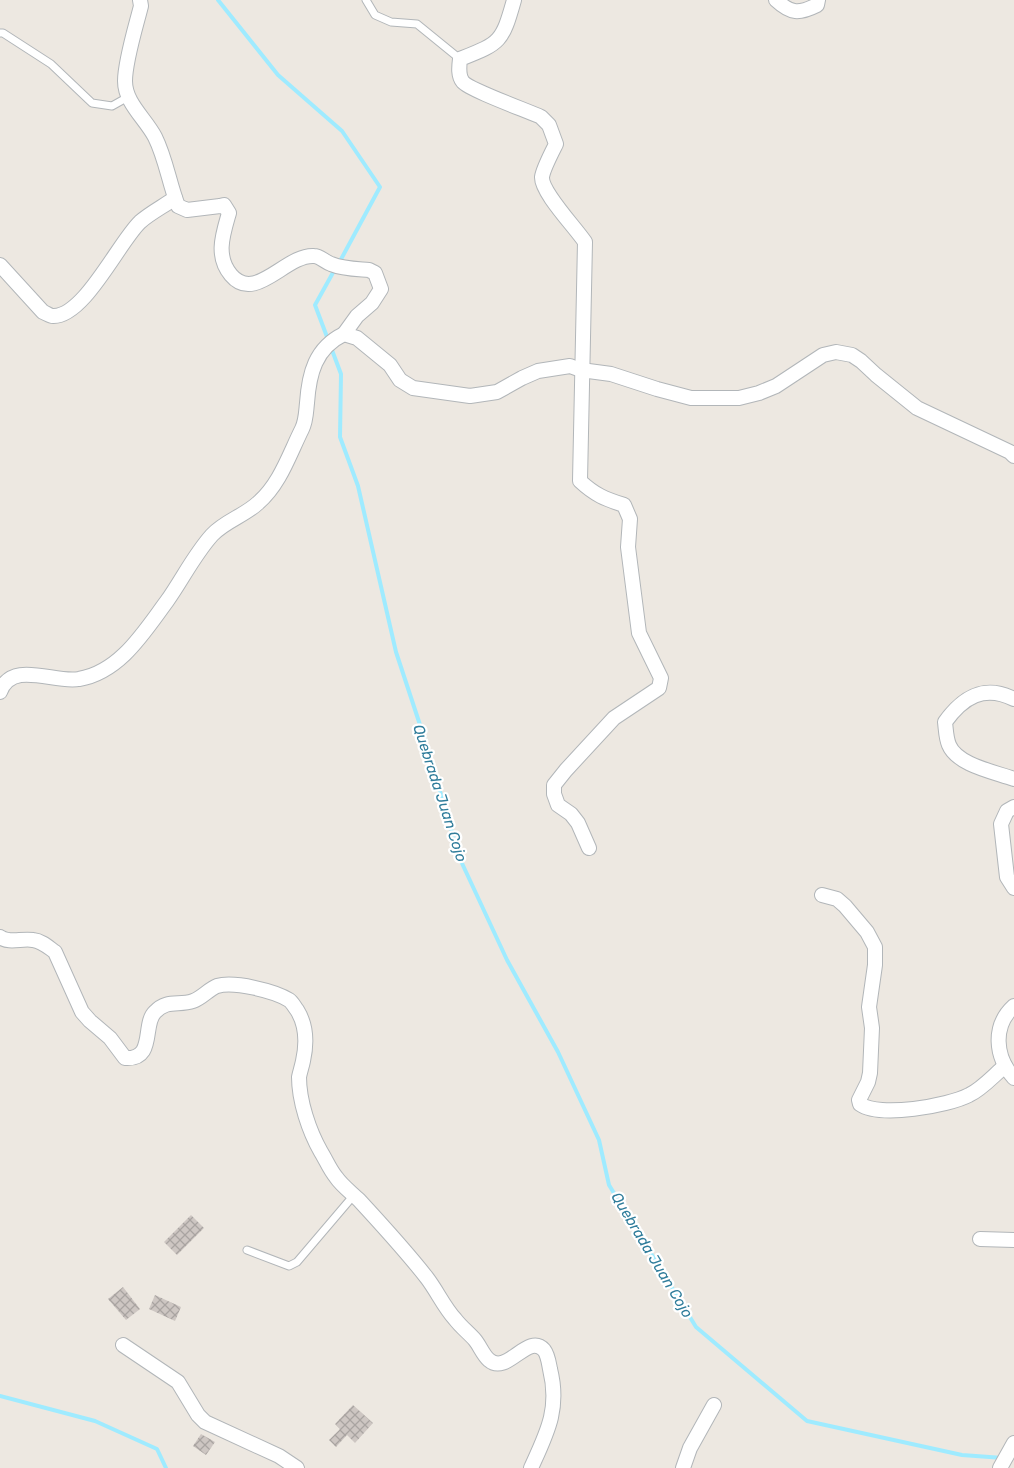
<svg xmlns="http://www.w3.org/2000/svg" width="1014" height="1468" viewBox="0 0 1014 1468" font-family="Rubik,sans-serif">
	<defs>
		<pattern id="building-cross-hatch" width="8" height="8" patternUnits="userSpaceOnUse" patternTransform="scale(1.25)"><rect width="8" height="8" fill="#cdc6c2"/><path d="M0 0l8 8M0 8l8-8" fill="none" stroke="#a9a4a1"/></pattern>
	</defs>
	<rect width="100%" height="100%" fill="#ede8e1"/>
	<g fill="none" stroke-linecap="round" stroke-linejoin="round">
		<g stroke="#9febff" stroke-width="4">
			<polyline points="218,0 278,75 342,131 380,187 339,263"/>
			<polyline points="335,269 315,305 341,374 340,437 358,486 396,652 423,734 460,859 507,960 558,1052 599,1140 609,1185 696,1327 807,1421 962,1455 1003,1458"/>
			<polyline points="0,1396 95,1421 157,1449 166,1468"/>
		</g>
	</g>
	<g fill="url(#building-cross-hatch)">
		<polygon points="191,1215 204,1228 177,1255 164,1242"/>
		<polygon points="123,1287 140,1309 126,1320 108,1299"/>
		<polygon points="155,1295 181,1307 175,1321 149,1309"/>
		<polygon points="353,1405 373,1423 355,1443 347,1435 336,1447 329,1440 340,1429 335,1424"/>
		<polygon points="201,1434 215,1442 206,1455 193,1446"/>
	</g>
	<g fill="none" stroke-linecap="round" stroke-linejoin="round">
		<defs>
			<g id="service">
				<polyline points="366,0 375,15 391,22 417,24 460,59"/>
				<polyline points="0,33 3,33 51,64 92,103 112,106 128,97"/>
				<polyline points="247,1250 289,1266 297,1262 354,1195"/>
			</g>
			<g id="minor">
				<path d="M 140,0 L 141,6 C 136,26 125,61 125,81 C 125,103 145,118 155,137 C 166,159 169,183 178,206 L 187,210 L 220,206 L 224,205 L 229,213 C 223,234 215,256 231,275 C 255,304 286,254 314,256 C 320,256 325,262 331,264 C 343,269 357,269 369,270 L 375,273 L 381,289 L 372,303 L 357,316 L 344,334"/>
				<path d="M 514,0 C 502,43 500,43 460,59 C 459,67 458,76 463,82 C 470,90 528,111 541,117 L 549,125 L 556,144 C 552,152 543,169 542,177 C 541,192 575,227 585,242 L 580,481 C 595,495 605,499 624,505 L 630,519 L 628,547 L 639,633 L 661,678 L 659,688 L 614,718 L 566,770 L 554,785 L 554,794 L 558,805 L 571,814 L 578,823 L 589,848"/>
				<path d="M 776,0 C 791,14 799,14 817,5 L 818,0"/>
				<path d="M 0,265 L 43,312 C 46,313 50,316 53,316 C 84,317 119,242 140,222 C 150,213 164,206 175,198"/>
				<path d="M 0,692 C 12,659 55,684 79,679 C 120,672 144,632 167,601 C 182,580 194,555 212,535 C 225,521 244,516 258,503 C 280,484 289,455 302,429 C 306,421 306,412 307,403 C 309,374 315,348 344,334 L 357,338 L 390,365 L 400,380 L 413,388 L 470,396 L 497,392 L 522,378 L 538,371 L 570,366 L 581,370 L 611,374 L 657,389 L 691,398 L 739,398 L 759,393 L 776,386 L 823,355 L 836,352 L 852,355 L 861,361 L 876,375 L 917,408 L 1010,452 L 1014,456"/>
				<path d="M 1014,699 C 984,684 963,697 945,722 C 946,730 946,738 949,745 C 957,765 995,772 1014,779"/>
				<polyline points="1014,807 1007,811 1001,824 1007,877 1014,888"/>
				<path d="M 822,895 L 837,899 L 845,906 L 867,932 L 875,947 L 875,965 L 869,1007 L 872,1028 L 870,1073 L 868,1082 L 859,1100 L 860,1104 C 879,1118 948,1106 969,1095 C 982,1089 994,1075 1005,1066"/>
				<path d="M 0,937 C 10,944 21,938 33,940 C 42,941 48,947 55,952 L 82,1012 L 90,1021 L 110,1038 L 125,1058 C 156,1060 142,1024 155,1012 C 167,999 179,1006 193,1001 C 202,998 209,989 217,986 C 234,981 275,991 289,1000 C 292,1002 294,1006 297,1010 C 307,1026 307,1043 303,1061 C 302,1066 300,1072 299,1077 C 299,1101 309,1131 321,1152 C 326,1160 330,1170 336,1177 C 342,1186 352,1193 359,1200 C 383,1226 406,1251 427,1278 C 437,1291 444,1307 455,1319 C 461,1327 469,1333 475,1340 C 480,1346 483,1355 489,1360 C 507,1376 528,1332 544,1350 C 548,1355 549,1364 550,1369 C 560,1409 547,1433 531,1468"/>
				<path d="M 1014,1006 C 992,1026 995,1057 1014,1078"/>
				<polyline points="980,1239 1014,1240"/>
				<polyline points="123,1345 178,1382 198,1415 205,1422 279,1456 297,1468"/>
				<polyline points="683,1468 690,1448 714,1405"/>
				<polyline points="1000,1468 1014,1443"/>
			</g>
		</defs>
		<use href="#service" stroke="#b2b6b9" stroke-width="9"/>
		<use href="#minor" stroke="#b2b6b9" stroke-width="16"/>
		<use href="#service" stroke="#fff" stroke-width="7"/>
		<use href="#minor" stroke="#fff" stroke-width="14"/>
	</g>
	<g text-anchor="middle" stroke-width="4.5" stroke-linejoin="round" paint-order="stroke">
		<g font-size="15" font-style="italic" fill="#307d9b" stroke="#fff">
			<text transform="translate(440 793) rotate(72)" y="5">Quebrada Juan Cojo</text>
			<text transform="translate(652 1255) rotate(59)" y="5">Quebrada Juan Cojo</text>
		</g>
	</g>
</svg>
